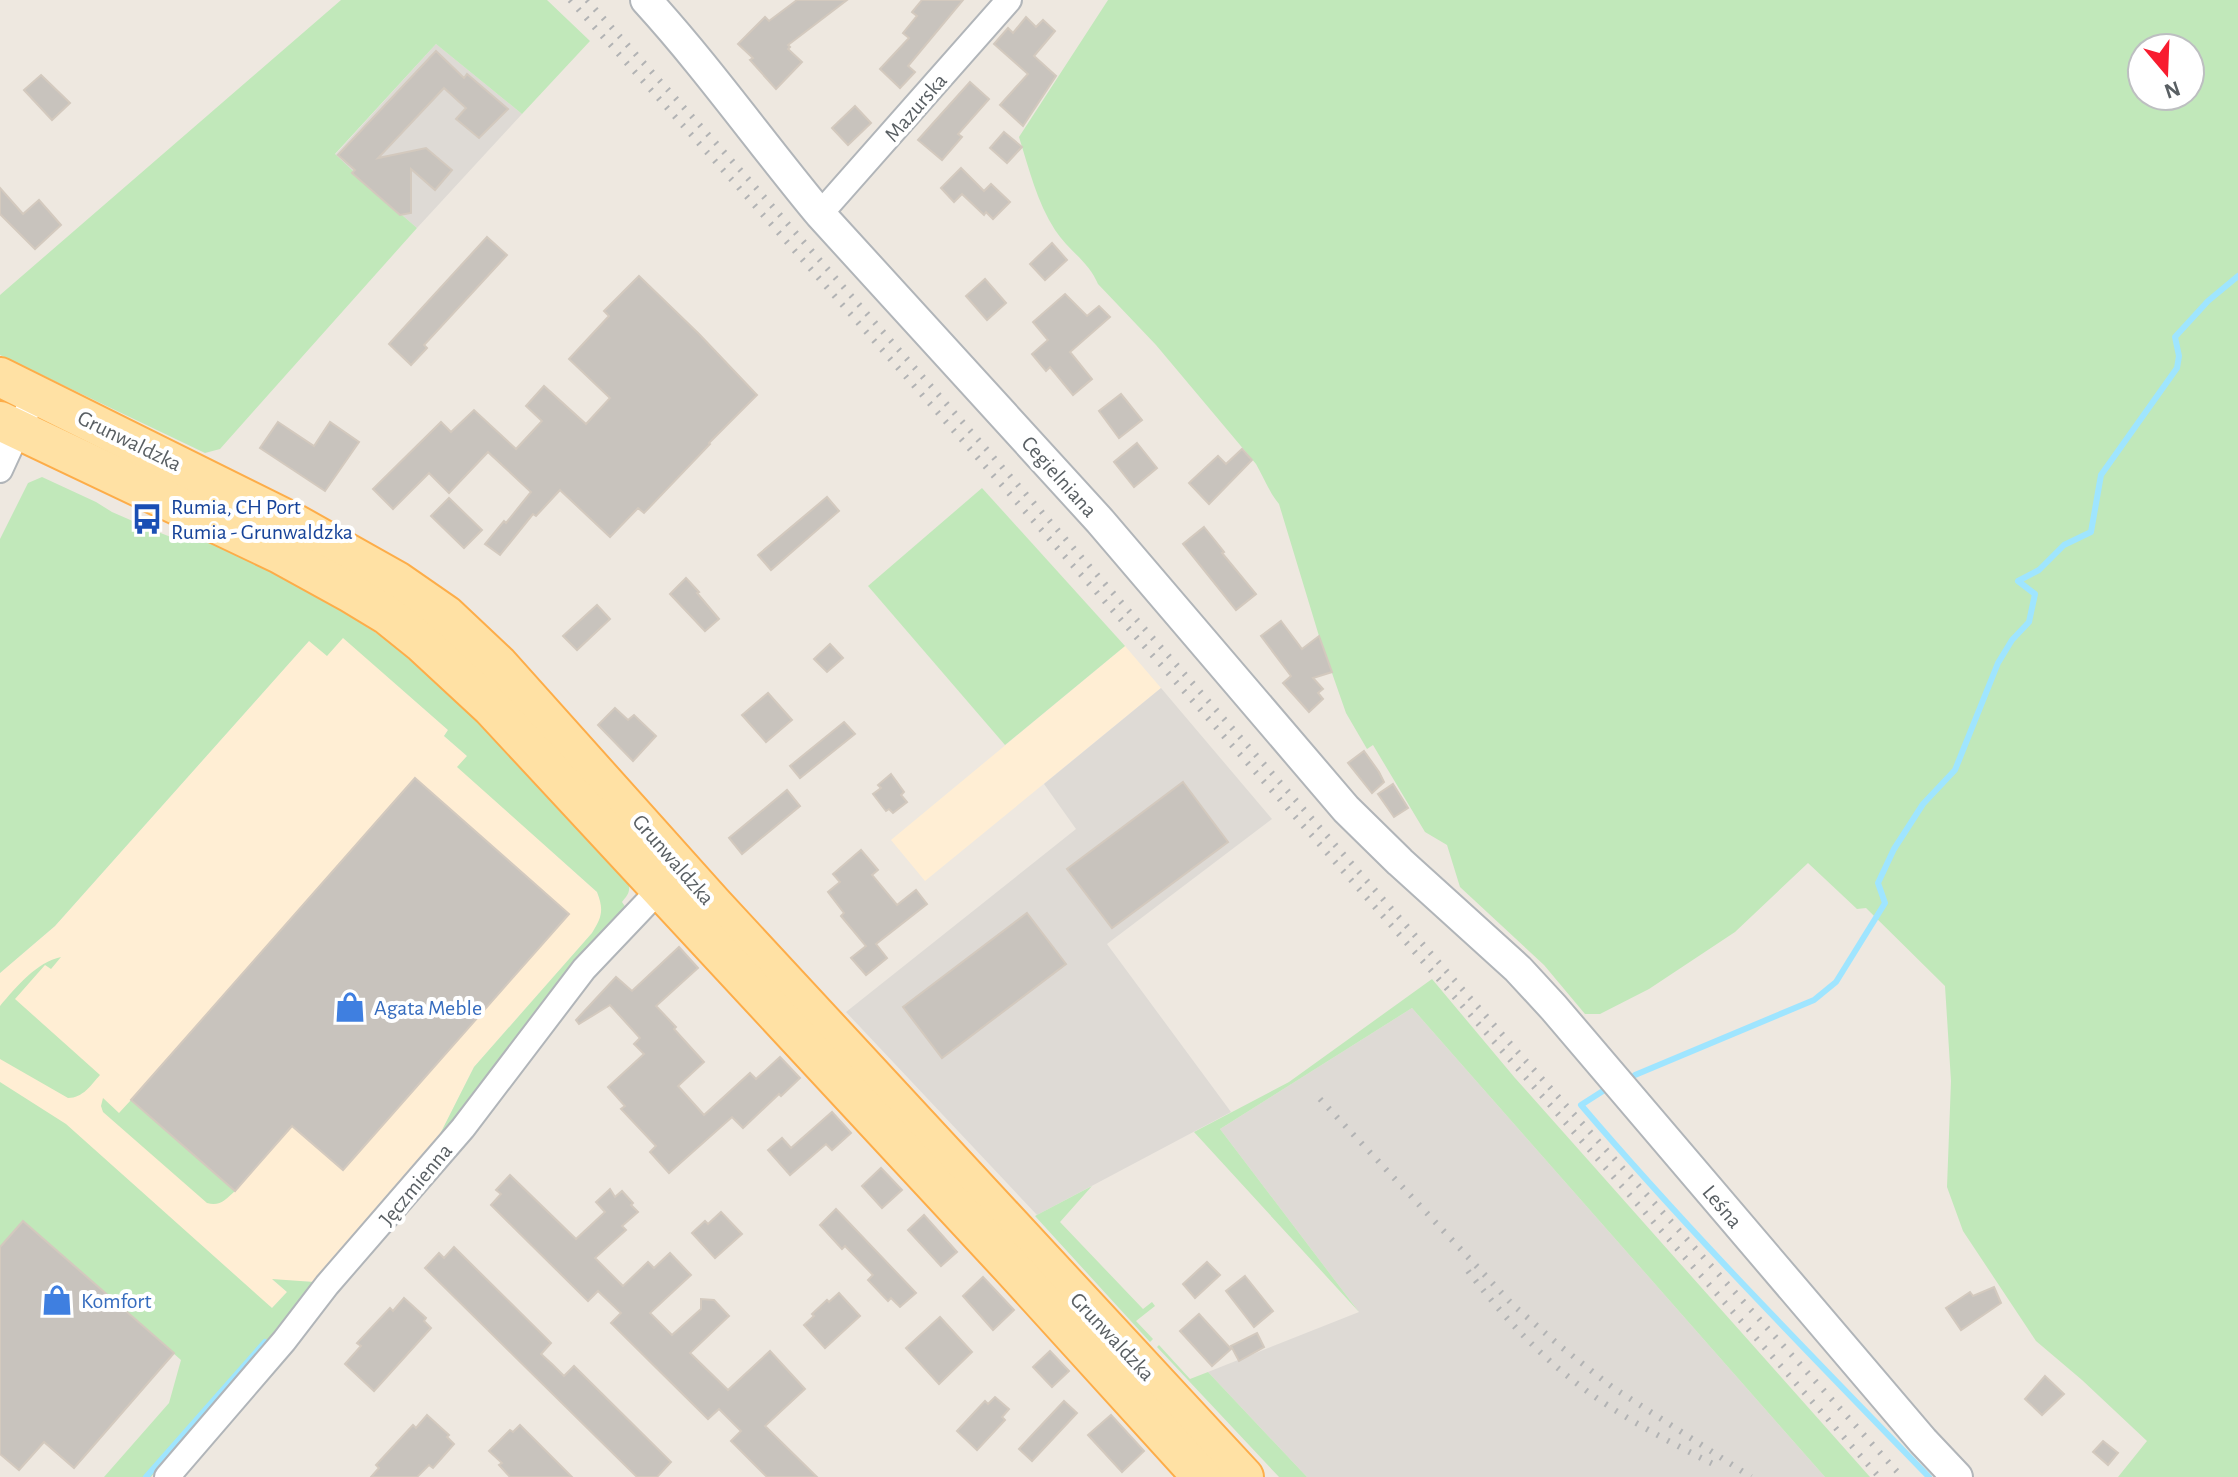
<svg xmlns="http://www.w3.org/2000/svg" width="2238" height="1477" viewBox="0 0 2238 1477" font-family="'Alegreya Sans',sans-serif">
	<rect width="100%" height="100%" fill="#eee8e0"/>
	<g fill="#ffeed4">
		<polygon points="343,637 448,730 444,736 467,756 458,767 597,892 602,905 600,920 592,933 474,1067 437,1140 314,1282 273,1280 287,1292 272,1308 0,1087 0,973 55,926 309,641"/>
		<polygon points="1125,646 1161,688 925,881 891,840"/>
	</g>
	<g fill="#dedad5">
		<polygon points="436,44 522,114 417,228 402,215 399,215 335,155"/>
		<polygon points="1161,688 1272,819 1107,944 1231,1112 1037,1215 846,1012 1076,829 1044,784"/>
		<polygon points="1412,1008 1825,1477 1307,1477 1208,1372 1359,1312 1220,1129"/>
	</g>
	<g fill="#c1e8ba" fill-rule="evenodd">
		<polygon points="341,0 547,0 590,41 522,114 436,44 335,154 354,172 353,173 399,215 402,215 417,228 220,449 205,453 0,355 0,295"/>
		<path d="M 1108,0 L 2238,0 L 2238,1477 L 2118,1477 L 2147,1441 L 2082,1380 L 2036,1341 L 1963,1231 L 1947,1187 L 1951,1081 L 1945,986 L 1866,908 L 1857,909 L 1808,863 L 1735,932 L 1649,989 L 1600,1014 L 1585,1014 L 1544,965 L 1460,887 L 1447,845 L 1425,832 L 1373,745 L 1367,749 L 1346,713 L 1319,636 L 1279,504 C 1269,492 1264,478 1256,464 L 1156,345 L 1098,284 C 1089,262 1068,250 1055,230 C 1037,202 1029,169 1019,137 ZM 2142,48 L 2190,48 L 2190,96 L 2142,96 Z"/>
		<path d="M 42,477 L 96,502 L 112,512 L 158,532 L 176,539 L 213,543 L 286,578 L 338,608 L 396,646 L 441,684 L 628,882 C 631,891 628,895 622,902 L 626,908 L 575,960 L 517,1044 L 296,1312 L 151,1477 L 104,1477 L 169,1403 L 181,1360 L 23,1221 L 0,1247 L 0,1082 L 66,1124 L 272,1308 L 287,1292 L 272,1279 L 314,1282 L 437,1140 L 474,1067 L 592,933 C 602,917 604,910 597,892 L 457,767 L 467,756 L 444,736 L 448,730 L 343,638 L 327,656 L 309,641 L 55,926 L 0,973 L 0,539 L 28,483 Z"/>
		<polygon points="982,488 1125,646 1005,745 868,586"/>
		<path d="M 61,957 L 51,969 L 45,965 L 15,999 L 100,1075 C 91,1085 83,1098 68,1098 L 0,1059 L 0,1006 C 16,987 37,962 61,957 Z"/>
		<polygon points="1432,979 1515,1078 1870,1477 1825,1477 1412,1008 1220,1129 1359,1312 1194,1132 1289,1082"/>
		<path d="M 103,1098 L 119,1113 L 131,1100 L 235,1191 C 226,1199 220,1207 207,1203 L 103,1112 L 101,1106 Z"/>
		<polygon points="1092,1186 1060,1222 1143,1309 1152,1302 1155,1306 1136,1321 1153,1339 1150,1342 1035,1216"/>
		<polygon points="1159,1345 1190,1379 1208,1372 1307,1477 1279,1477 1157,1347"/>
	</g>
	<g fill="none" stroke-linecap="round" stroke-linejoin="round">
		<g stroke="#9fe5ff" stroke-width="6">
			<polyline points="1635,1075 1814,1000 1836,982 1885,903 1878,883 1894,849 1923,804 1955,770 1998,663 2012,640 2029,622 2035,594 2018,581 2039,570 2064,545 2091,532 2101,475 2177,368 2179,356 2175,337 2208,301 2238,276"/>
			<path d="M 1606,1089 L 1581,1105 C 1691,1234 1811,1355 1929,1477"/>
			<polyline points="146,1477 265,1342"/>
		</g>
	</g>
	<g fill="#c8c3bd" stroke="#d3c9be" stroke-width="2">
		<polygon points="797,0 847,0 788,45 790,47 788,49 802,62 776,89 750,60 753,58 738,44 765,17 769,21"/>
		<polygon points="922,0 963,0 908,66 915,72 900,88 880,69 909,38 903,33 917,16 912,12"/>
		<polygon points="1026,17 1036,27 1043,20 1055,31 1034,56 1056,76 1023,126 1000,105 1028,74 994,44 1008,28 1013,33"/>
		<polygon points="436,51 464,78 467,74 508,109 479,138 456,119 466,108 444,88 378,158 426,148 452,170 435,190 411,169 411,213 400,215 352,173 355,170 338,155"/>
		<polygon points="41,75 70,103 52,120 24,90"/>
		<polygon points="970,82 989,99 958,134 962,137 942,160 918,140"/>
		<polygon points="855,106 871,123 848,145 832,128"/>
		<polygon points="1004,132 1022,147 1007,163 990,148"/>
		<polygon points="961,168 984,191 991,184 1010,202 993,219 986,212 984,215 962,194 954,202 941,188"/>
		<polygon points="0,188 23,214 39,200 61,225 35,249 0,214"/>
		<polygon points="487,237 507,255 424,345 427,348 411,365 389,344"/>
		<polygon points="1052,243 1067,260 1045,280 1030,264"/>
		<polygon points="639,276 699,334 757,395 709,443 710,444 644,513 638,508 610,537 560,490 536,516 533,514 500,555 485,544 504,521 506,523 531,492 488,452 449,493 429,473 393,509 373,489 441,422 451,432 474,410 516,449 542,421 526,406 544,386 586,424 610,398 569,359 609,316 604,311"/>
		<polygon points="985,279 1006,303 987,320 966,296"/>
		<polygon points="1065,294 1087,316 1099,306 1110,317 1070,352 1092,379 1073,395 1050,367 1046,371 1032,354 1048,340 1033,322"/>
		<polygon points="1121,394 1142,420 1119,438 1099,411"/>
		<polygon points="278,422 314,446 330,422 359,442 325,491 260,448"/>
		<polygon points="1137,443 1157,468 1134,487 1114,462"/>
		<polygon points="1242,449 1252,460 1209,504 1189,483 1218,456 1226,464"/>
		<polygon points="827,497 839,511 771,570 758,555"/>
		<polygon points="449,498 482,530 464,548 431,516"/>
		<polygon points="1204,527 1224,552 1222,553 1256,594 1236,610 1183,544"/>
		<polygon points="686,578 699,592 697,593 719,619 705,631 670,594"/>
		<polygon points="597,605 610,619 577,650 563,636"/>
		<polygon points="1281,621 1302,649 1319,636 1332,672 1313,678 1323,689 1318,693 1323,699 1309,712 1283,683 1291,676 1261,636"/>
		<polygon points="830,644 843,658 827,672 814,659"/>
		<polygon points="768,693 792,720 766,742 742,715"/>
		<polygon points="615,708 628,720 634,715 656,736 633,761 598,725"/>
		<polygon points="844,722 855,734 800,778 790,766"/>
		<polygon points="1364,751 1379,772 1384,782 1372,793 1348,763"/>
		<polygon points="891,774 904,792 901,795 907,802 893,813 889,809 886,811 873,794 881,788 878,785"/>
		<polygon points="415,778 569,914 343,1170 292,1126 235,1191 131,1100"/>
		<polygon points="1183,782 1228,842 1112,928 1067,869"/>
		<polygon points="1393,784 1408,808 1394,817 1378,794"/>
		<polygon points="787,790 800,806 742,854 729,838"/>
		<polygon points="861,850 878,870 872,875 897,905 916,890 927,904 876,944 887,958 866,975 851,958 866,946 841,916 844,913 828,892 840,882 833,874"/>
		<polygon points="1027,913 1066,964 942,1058 903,1007"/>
		<polygon points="679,947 698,968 656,1006 676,1027 674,1029 704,1062 678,1086 704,1115 750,1073 756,1079 780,1057 800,1078 781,1096 779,1094 743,1128 732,1117 669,1173 650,1152 656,1146 621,1109 625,1106 608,1087 644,1054 634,1044 640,1038 610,1005 579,1024 576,1020 616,977 632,991"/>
		<polygon points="832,1112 851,1133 832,1150 826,1144 790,1175 768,1150 782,1138 791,1148"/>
		<polygon points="881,1168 902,1190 882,1208 862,1186"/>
		<polygon points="510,1175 576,1239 605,1212 596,1202 610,1189 615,1197 622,1191 633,1203 631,1205 638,1212 622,1226 626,1230 595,1258 623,1286 648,1262 654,1268 670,1253 691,1275 650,1313 672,1335 701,1309 701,1299 714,1300 729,1316 690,1353 728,1390 770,1351 805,1389 765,1426 817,1477 767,1477 731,1441 741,1431 719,1409 708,1419 611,1323 621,1313 598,1291 588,1301 491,1205 501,1194 496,1190"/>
		<polygon points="836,1209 916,1293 900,1307 891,1298 888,1301 868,1280 873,1275 845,1246 842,1249 820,1225"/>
		<polygon points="721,1212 742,1234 715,1258 692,1233 705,1221 708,1224"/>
		<polygon points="924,1215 957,1252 941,1266 908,1230"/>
		<polygon points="23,1221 174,1353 74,1468 44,1442 19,1470 0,1454 0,1247"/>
		<polygon points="454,1247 551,1343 541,1354 553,1365 564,1376 574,1366 671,1462 657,1477 637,1477 425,1268 439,1253 444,1258"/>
		<polygon points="1207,1262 1220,1275 1195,1298 1183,1284"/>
		<polygon points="1245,1276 1273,1311 1254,1327 1226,1291"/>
		<polygon points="983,1277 1014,1310 993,1330 963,1296"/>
		<polygon points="1994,1287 2001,1303 1961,1330 1946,1308 1970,1292 1973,1296"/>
		<polygon points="839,1293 860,1316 825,1348 804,1325 814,1316 812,1314 827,1300 829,1302"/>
		<polygon points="404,1298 426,1318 424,1321 431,1328 374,1391 345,1364 361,1346 357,1343 390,1308 393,1311"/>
		<polygon points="1199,1314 1231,1349 1212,1366 1180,1331"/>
		<polygon points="940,1317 972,1352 939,1384 906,1348"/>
		<polygon points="1257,1333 1264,1347 1239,1361 1231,1346"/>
		<polygon points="1050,1351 1069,1371 1052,1387 1033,1367"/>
		<polygon points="2045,1376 2064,1394 2042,1415 2025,1399"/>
		<polygon points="995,1397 1009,1409 1002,1417 1005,1420 977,1450 957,1431 985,1401 988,1404"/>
		<polygon points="1064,1401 1077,1413 1032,1461 1019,1449"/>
		<polygon points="427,1415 449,1435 447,1437 454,1444 433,1468 429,1465 417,1477 371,1477 379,1468 376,1465 413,1425 416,1428"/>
		<polygon points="1111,1415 1144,1451 1122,1472 1088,1435"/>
		<polygon points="520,1425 572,1477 510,1477 499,1465 502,1463 489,1451 510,1430 513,1432"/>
		<polygon points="2103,1441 2118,1453 2108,1465 2093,1452"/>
	</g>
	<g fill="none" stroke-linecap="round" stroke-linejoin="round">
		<defs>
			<g id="minor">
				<polyline points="820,214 1009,0"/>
				<polyline points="0,470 35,394"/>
				<polyline points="167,1477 284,1341 327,1285 463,1128 584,969 660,889"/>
			</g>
			<path id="tertiary" d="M 646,0 C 708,68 761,143 820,214 L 1100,521 L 1346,809 L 1400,862 L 1518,969 L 1554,1008 L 1923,1441 L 1957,1477"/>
			<g id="primary">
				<polyline points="0,377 292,522 397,581 446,615 498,664 713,904 1244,1477"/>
				<polyline points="0,421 280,554 349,592 387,615 423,644 491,707 1012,1268 1202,1477"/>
			</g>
		</defs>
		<use href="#minor" stroke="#b1b5b9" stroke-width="28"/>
		<use href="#tertiary" stroke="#b1b5b9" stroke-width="34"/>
		<use href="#primary" stroke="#fdad49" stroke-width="42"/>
		<use href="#minor" stroke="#fff" stroke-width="24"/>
		<use href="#tertiary" stroke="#fff" stroke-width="30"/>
		<use href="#primary" stroke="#ffe1a4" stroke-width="38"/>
		<g stroke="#b2b3b4" stroke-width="6" stroke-dasharray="2 10" stroke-linecap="butt">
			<polyline points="570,0 732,180 1879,1477"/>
			<polyline points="587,0 743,173 1516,1050 1902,1477"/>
			<polyline points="1320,1099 1512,1304 1560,1346 1612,1387 1751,1477"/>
			<path d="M 1468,1271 C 1498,1310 1531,1347 1570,1378 C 1613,1413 1664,1439 1713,1464"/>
		</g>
	</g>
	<defs>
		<symbol id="bus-bare" viewBox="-9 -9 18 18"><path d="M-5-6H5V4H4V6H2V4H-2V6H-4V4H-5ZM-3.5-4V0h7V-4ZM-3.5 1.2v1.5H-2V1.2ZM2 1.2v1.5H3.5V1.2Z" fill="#1a4fb4" stroke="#fff" stroke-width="2.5" paint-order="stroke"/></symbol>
		<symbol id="shop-bare" viewBox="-9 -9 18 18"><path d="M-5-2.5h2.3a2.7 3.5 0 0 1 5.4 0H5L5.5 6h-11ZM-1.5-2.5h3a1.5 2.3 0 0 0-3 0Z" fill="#3f7fe0" stroke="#fff" stroke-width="2.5" paint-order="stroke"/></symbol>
	</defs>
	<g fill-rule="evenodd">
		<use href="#bus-bare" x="125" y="497" width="44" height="44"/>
		<use href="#shop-bare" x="328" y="985" width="44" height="44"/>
		<use href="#shop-bare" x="35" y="1278" width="44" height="44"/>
	</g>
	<g text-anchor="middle" stroke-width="8" stroke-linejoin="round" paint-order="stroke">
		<g font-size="22" fill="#595f63" stroke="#fff">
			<text transform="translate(915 107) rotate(-49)" y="8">Mazurska</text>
			<text transform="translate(130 440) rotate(26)" y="8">Grunwaldzka</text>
			<text transform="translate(1060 476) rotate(48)" y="8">Cegielniana</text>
			<text transform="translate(674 859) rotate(49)" y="8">Grunwaldzka</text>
			<text transform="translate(415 1184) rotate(-50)" y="8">Jęczmienna</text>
			<text transform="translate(1723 1206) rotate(50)" y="8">Leśna</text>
			<text transform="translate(1113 1336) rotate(47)" y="8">Grunwaldzka</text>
		</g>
		<g font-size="22" fill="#164399" stroke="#fff" text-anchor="start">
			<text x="171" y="514">Rumia, CH Port<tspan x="171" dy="25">Rumia - Grunwaldzka</tspan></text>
		</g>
		<g font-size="22" fill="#366cbe" stroke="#fff" text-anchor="start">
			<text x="374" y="1015">Agata Meble</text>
			<text x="81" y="1308">Komfort</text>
		</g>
	</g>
	<g transform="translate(2166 72) rotate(161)"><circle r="38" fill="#ffffff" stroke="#bdbfc1" stroke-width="2"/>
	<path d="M0-6L14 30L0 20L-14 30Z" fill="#f81c2f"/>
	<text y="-12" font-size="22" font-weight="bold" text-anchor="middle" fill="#595f63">N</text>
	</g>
</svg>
